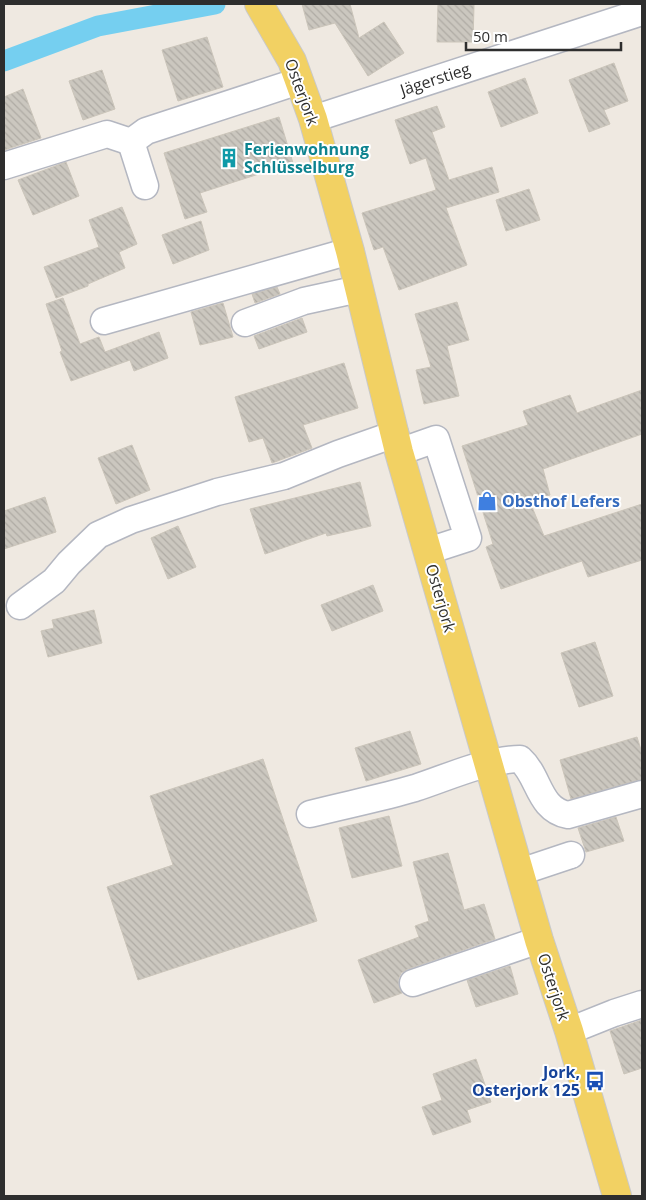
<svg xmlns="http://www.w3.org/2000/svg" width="646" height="1200" viewBox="0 0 646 1200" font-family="'Open Sans',sans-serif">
	<defs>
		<pattern id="building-back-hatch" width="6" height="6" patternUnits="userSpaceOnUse" patternTransform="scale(1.25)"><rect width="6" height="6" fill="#cbc7bf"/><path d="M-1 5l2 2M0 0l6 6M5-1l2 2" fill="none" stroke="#afaba4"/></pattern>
	</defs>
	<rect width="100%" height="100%" fill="#efe9e1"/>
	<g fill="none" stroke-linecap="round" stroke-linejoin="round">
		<polyline stroke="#75cff0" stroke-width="21" points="4,61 98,26 215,4"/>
	</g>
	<g fill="url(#building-back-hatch)" stroke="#cbc5ba">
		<polygon points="302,4 350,4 359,38 384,22 404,53 368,76 335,23 309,30"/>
		<polygon points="438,4 474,5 473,42 437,42"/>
		<polygon points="207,37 223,87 178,101 162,50"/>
		<polygon points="614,63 628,101 604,110 610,124 589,132 569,80"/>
		<polygon points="102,70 115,109 83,120 69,81"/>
		<polygon points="525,78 538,113 501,127 488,92"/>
		<polygon points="23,89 41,138 4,150 4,97"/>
		<polygon points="437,106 445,127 432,132 449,180 492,167 499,192 446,208 467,265 399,290 383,247 374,250 362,213 436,190 426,158 410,164 395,120"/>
		<polygon points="279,117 293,163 200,193 207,212 185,219 164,153"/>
		<polygon points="66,162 79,196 33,215 18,180"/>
		<polygon points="529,189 540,220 506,231 496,200"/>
		<polygon points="122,207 137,244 119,252 125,268 88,284 88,286 56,298 44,267 99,247 89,220"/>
		<polygon points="201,221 209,250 173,264 162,235"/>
		<polygon points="277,287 280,294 255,303 252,294"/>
		<polygon points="63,298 80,344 99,337 105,352 159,332 168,358 134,371 130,360 71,381 60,352 62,351 46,304"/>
		<polygon points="457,302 469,340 447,346 459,396 424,404 416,370 431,367 415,314"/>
		<polygon points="223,303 233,337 200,345 191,312"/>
		<polygon points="302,318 307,332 259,349 254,336"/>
		<polygon points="344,363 358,408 303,425 312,448 272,463 263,438 249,442 235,397"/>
		<polygon points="642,390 642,434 543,469 550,495 530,502 544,536 642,504 642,560 588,577 582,561 501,589 486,547 493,544 462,446 528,425 523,411 570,395 577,413"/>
		<polygon points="132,445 150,490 116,504 98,458"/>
		<polygon points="360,482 371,526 327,536 326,533 265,554 250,509"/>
		<polygon points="45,497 56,532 4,549 4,511"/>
		<polygon points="178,526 196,567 168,579 151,538"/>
		<polygon points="373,585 383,611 332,631 321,605"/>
		<polygon points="94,610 102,643 48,657 41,631 54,628 52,620"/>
		<polygon points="595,642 613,696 579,707 561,653"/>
		<polygon points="410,731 421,764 366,781 355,748"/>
		<polygon points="637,737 642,753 642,779 571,799 560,760"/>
		<polygon points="263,759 317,921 138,980 107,887 173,865 150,796"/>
		<polygon points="389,816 402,866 352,878 339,828"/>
		<polygon points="616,817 624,841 586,852 578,828"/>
		<polygon points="448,853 464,910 484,904 495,939 408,969 401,973 398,980 399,987 402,993 374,1003 358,960 419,937 415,926 429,921 413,862"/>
		<polygon points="510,966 518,994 476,1007 467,980"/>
		<polygon points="642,1020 642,1068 624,1074 610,1031"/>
		<polygon points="476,1059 491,1102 467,1110 471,1122 433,1135 422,1107 442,1100 433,1074"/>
	</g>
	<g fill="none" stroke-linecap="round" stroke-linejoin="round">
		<defs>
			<g id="minor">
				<polyline points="313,119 642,12"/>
				<polyline points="4,166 107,134 131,142"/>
				<polyline points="145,186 131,142 146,131 299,81"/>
				<polyline points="104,321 350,251"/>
				<polyline points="245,323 304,301 359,289"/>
				<polyline points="399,452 436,439 468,538 428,551"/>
				<polyline points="20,606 54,581 69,563 98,535 131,520 217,492 284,476 338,454 395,434"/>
				<path d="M 310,814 C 345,805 381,798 415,788 C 449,777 484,760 520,759 C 540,777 538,809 568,815 L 642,794"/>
				<polyline points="520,872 571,855"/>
				<polyline points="413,983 539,940"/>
				<polyline points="569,1031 614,1013 642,1004"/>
			</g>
			<polyline id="major" points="259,4 292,61 313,119 350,251 399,452 539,940 569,1031 617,1196"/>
		</defs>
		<use href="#minor" stroke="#b4b7c1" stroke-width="29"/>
		<use href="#major" stroke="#c9c9c9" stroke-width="30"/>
		<use href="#minor" stroke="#fff" stroke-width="26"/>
		<use href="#major" stroke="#f2d163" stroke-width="28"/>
	</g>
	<defs>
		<symbol id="building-bare" viewBox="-9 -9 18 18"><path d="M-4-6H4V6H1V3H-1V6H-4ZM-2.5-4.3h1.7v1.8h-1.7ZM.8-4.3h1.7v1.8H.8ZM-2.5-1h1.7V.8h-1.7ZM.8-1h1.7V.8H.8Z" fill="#0f9aa8" stroke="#fff" stroke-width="2.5" paint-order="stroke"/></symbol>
		<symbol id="shop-bare" viewBox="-9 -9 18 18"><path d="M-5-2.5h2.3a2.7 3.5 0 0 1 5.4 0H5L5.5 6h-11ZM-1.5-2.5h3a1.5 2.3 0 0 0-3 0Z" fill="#3f7fe0" stroke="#fff" stroke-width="2.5" paint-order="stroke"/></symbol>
		<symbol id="bus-bare" viewBox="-9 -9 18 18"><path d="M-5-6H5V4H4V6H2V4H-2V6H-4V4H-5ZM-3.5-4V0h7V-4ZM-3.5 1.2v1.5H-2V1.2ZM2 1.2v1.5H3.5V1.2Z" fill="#1a4fb4" stroke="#fff" stroke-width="2.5" paint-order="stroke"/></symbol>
	</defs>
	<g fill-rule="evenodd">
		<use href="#building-bare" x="215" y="144" width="28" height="28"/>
		<use href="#shop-bare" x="473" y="487" width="28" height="28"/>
		<use href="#bus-bare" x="581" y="1067" width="28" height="28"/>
	</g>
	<g text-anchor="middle" stroke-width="4" stroke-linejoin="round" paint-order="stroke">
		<g font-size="16" fill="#2e2e2e" stroke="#fff">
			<text transform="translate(435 79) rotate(-18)" y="6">Jägerstieg</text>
			<text transform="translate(302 92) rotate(70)" y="6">Osterjork</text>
			<text transform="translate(441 598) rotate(74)" y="6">Osterjork</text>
			<text transform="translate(554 987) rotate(72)" y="6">Osterjork</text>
		</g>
		<g font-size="16" font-weight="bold" fill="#0d838f" stroke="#fff" text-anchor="start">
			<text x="244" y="155">Ferienwohnung<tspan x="244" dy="18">Schlüsselburg</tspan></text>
		</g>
		<g font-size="16" font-weight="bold" fill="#366cbe" stroke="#fff" text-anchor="start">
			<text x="502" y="507">Obsthof Lefers</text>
		</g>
		<g font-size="16" font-weight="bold" fill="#164399" stroke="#fff" text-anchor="end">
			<text x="580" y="1078">Jork,<tspan x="580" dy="18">Osterjork 125</tspan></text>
		</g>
	</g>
	<rect width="646" height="1200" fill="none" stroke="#2e2e2e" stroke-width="10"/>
	<path d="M466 42v8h155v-8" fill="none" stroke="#2e2e2e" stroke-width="2.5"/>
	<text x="473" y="42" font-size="15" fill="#2e2e2e" stroke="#ffffff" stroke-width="4" paint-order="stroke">50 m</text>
</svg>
